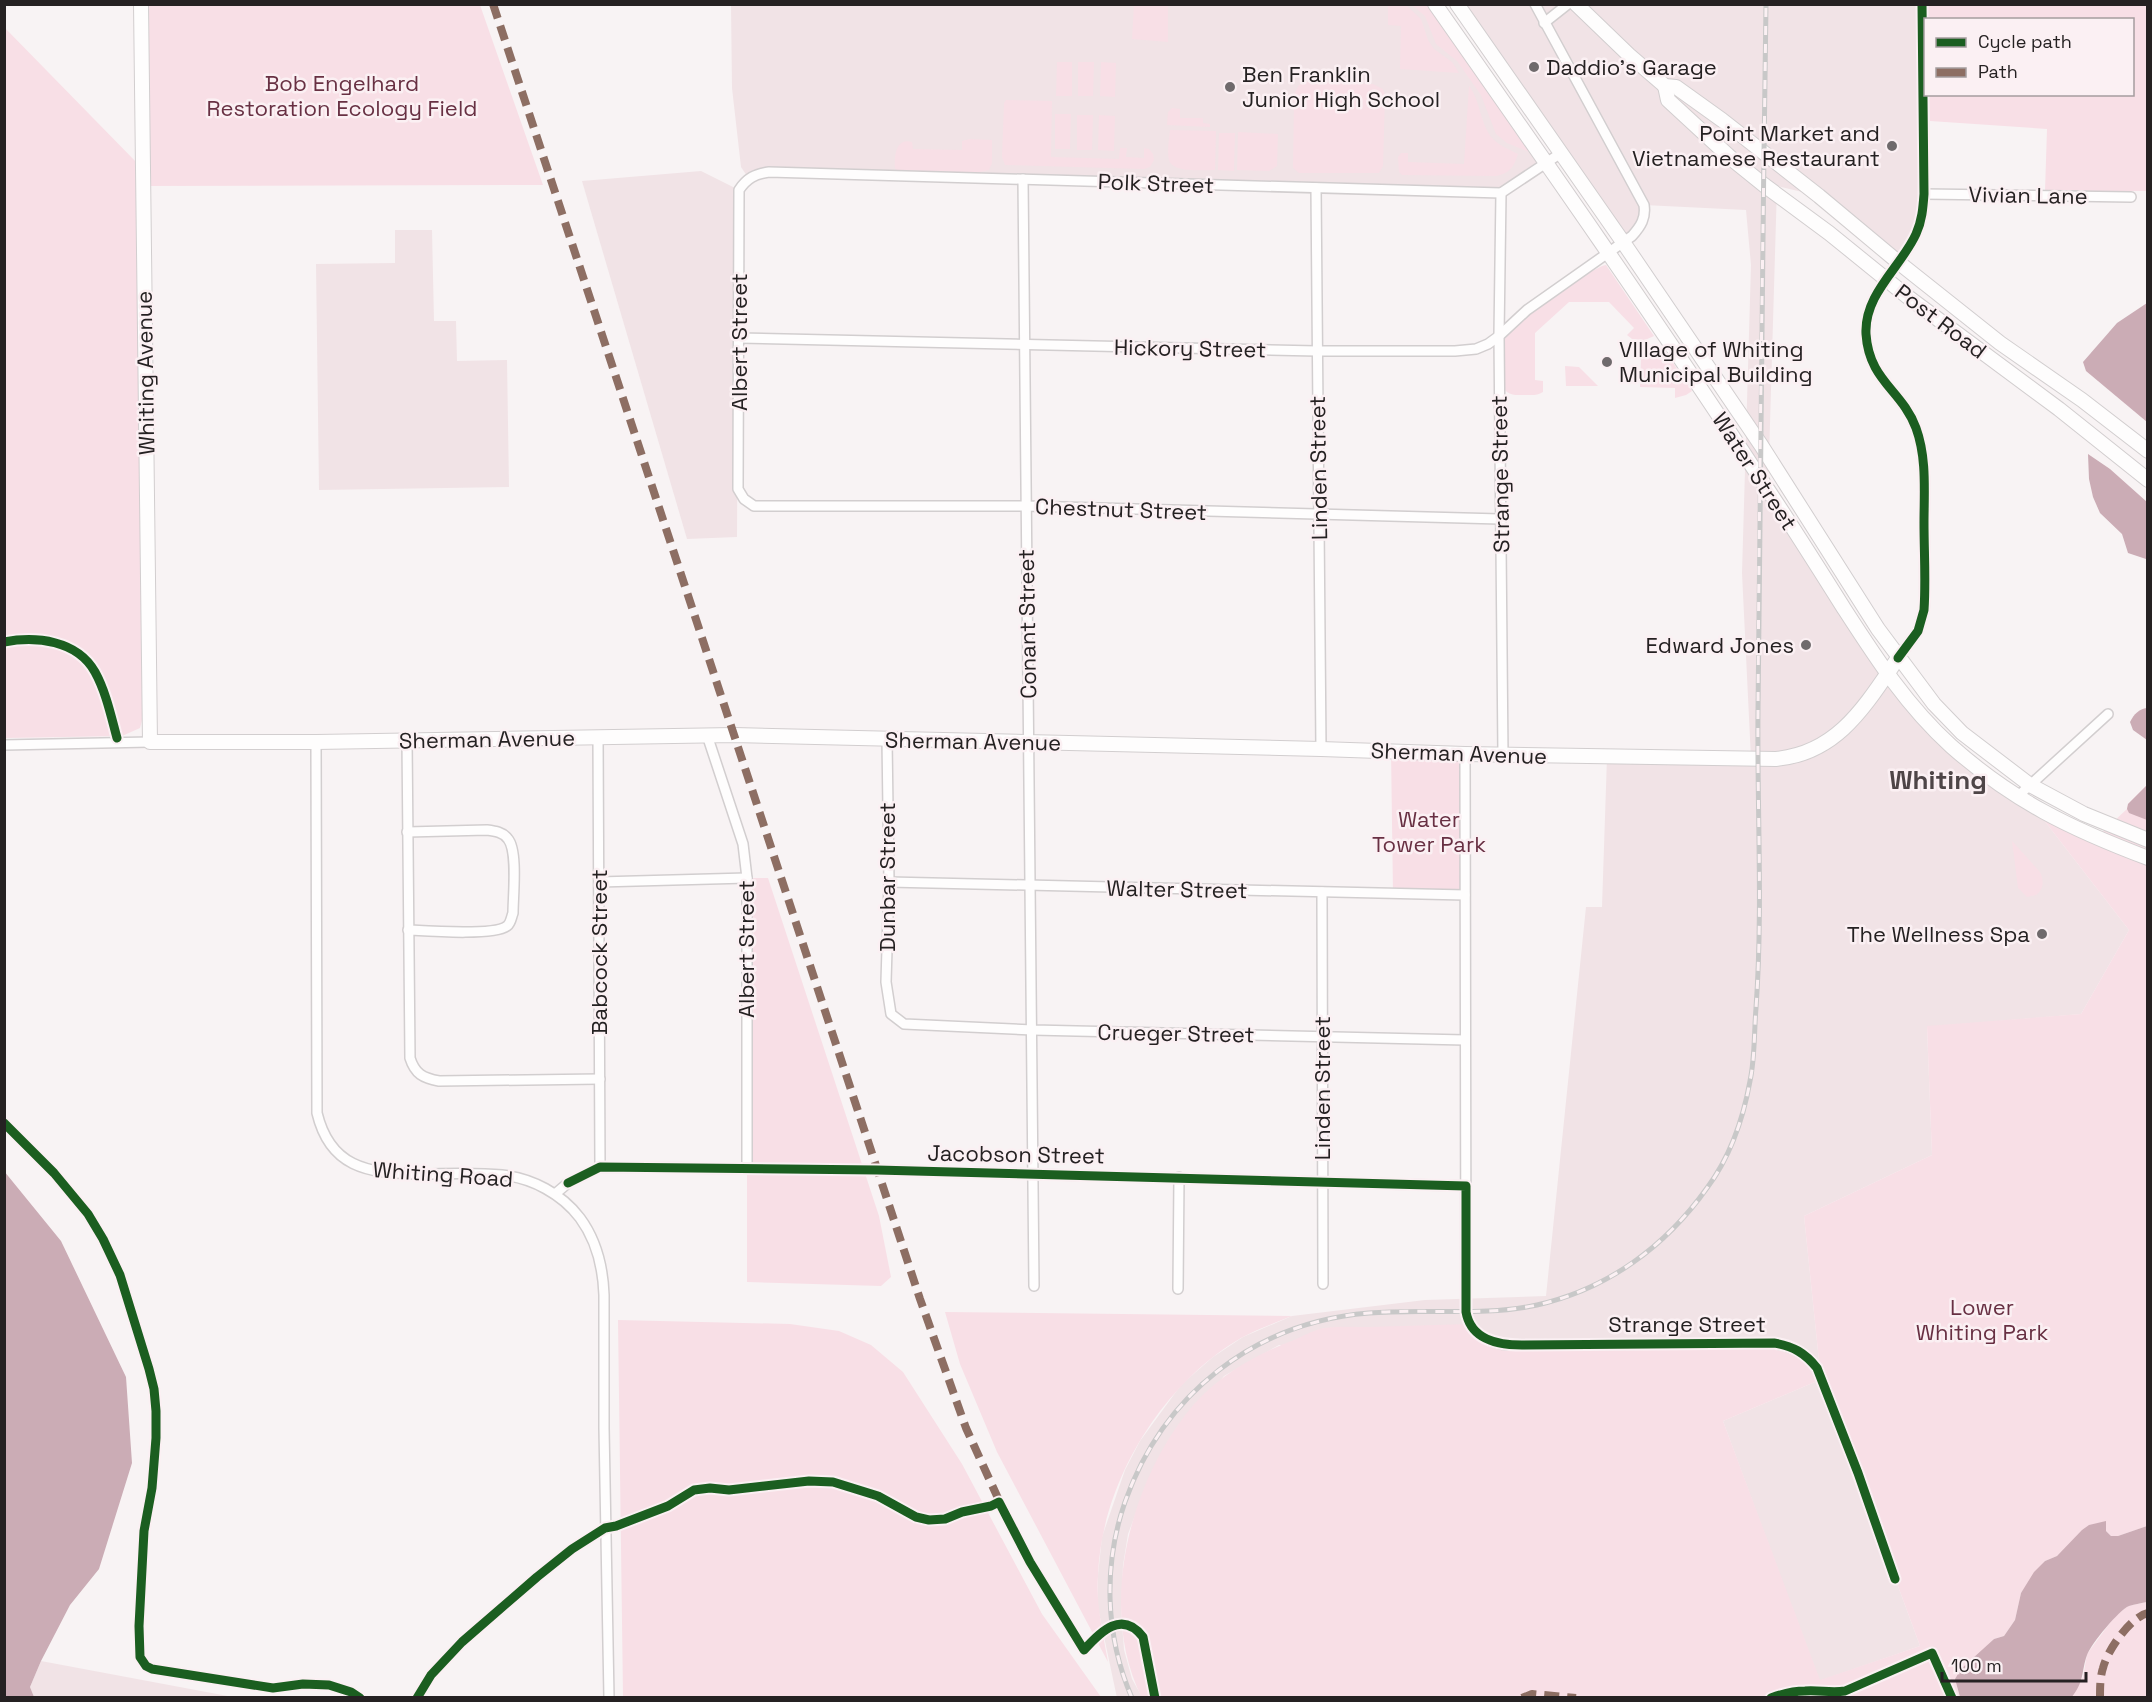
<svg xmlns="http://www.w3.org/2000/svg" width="2152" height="1702" viewBox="0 0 2152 1702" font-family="'Space Grotesk',sans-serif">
	<rect width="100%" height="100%" fill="#f8f3f4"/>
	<g fill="#f1e3e6">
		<polygon points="731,5 1435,5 1547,163 1500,193 769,172 749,179 741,167 732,88"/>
		<polygon points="1457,5 1922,5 1923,212 1898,262 1819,196 1777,186 1769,458 1767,487 1921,716 2033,806 2129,930 2081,1014 1927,1027 1932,1155 1804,1216 1819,1361 1817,1368 1279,1345 1224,1376 1150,1476 1128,1534 1123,1565 1121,1610 1124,1650 1132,1679 1142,1697 1117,1698 1098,1608 1098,1575 1102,1537 1125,1470 1140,1441 1181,1385 1213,1357 1243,1337 1292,1316 1425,1300 1546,1296 1586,907 1602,907 1607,757 1751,759 1742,573 1751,265 1746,210 1644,205 1645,213 1623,242"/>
		<polygon points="701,171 739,190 737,537 687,539 582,181"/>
		<polygon points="395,230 432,230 434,321 456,321 457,361 507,360 509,487 319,490 316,264 395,263"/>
		<polygon points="1822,1379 1920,1646 1819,1681 1723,1421"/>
		<polygon points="41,1661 233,1697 34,1697 30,1687"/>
	</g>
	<g fill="#f8dfe6" fill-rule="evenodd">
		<polygon points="1134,4 1168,5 1168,42 1132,39"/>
		<polygon points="141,5 480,5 543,185 143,186"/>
		<polygon points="1388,5 1406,5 1421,19 1428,40 1434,49 1452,62 1459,73 1400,69 1401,26 1388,25"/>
		<polygon points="1412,5 1428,5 1529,152 1507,143 1496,134 1481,95 1457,61 1436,44 1425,16"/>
		<polygon points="1928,5 2147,5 2147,191 2045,191 2047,129 1930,121 1929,95 2132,94 2132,20 1928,19"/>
		<polygon points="4,27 138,164 143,717 140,728 122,736 5,738"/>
		<polygon points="1057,62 1072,62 1072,96 1056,96"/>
		<polygon points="1078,62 1094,62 1093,96 1078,96"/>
		<polygon points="1101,62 1116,63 1115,97 1100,96"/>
		<polygon points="1306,82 1373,84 1383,89 1385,96 1383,166 1379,173 1299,173 1293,168 1294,94 1299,85"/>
		<path d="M 1469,86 C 1481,102 1480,125 1493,139 C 1500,146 1510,150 1518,154 C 1514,167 1510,173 1496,176 L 1402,175 L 1399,172 L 1398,157 L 1401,153 L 1408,153 L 1408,162 L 1464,164 Z"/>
		<polygon points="1006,100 1052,101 1051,157 1119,159 1120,148 1127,148 1126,157 1144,158 1144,148 1149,149 1153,154 1154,160 1150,167 1144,169 1005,165 1002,157 1004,103"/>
		<polygon points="1172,108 1180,109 1180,118 1203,118 1203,123 1210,124 1210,127 1167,125 1168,112"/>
		<polygon points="1055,114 1071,114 1070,149 1055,149"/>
		<polygon points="1077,115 1093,115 1092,150 1077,150"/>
		<polygon points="1099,115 1115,116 1114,151 1098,150"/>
		<path d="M 1170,130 L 1216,131 L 1215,170 C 1203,170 1172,173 1169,160 C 1167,151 1169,139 1170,130 Z"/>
		<polygon points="1238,132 1278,134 1277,166 1269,171 1237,170"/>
		<polygon points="1219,133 1235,133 1234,171 1218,170"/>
		<path d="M 970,139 L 992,140 L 992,163 L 989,170 L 970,174 L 898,172 L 895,168 C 894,156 896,137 912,142 L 913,149 L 962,150 L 962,141 Z"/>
		<path d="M 1606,265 L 1654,336 L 1645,340 L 1632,339 L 1627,335 L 1634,328 L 1609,302 L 1569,302 L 1535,333 L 1535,380 L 1543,381 L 1543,392 C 1537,396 1532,395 1525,395 C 1519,395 1512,396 1507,392 C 1499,386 1501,342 1507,334 C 1515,321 1592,267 1606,265 Z"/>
		<polygon points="1663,348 1692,391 1686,395 1675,398 1675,388 1640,387 1641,355"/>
		<polygon points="1565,366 1579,367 1598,386 1566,386"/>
		<polygon points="1391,751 1465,754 1465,895 1393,893"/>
		<path d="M 2147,785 L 2147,1526 L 2118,1536 L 2111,1536 L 2106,1531 L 2066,1548 L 2057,1556 L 2045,1561 L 2021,1593 L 2015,1620 L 2004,1636 L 1994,1639 L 1955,1679 L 1960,1697 L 1142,1698 C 1098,1611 1128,1488 1186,1414 C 1213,1379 1253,1355 1294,1340 C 1303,1336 1314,1330 1324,1328 C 1338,1326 1355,1327 1369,1327 C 1403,1326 1436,1325 1470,1324 L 1490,1341 L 1781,1344 L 1817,1367 L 1819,1361 L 1804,1216 L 1932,1155 L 1927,1026 L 2081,1014 L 2129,930 L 2033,806 L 2096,838 L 2127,809 L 2128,804 ZM 1822,1379 L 1920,1646 L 1820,1680 L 1723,1421 Z"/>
		<path d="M 2012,841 L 2040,872 C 2044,880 2044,889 2036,895 L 2027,897 L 2018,888 Z"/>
		<polygon points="747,878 768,878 879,1216 891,1277 881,1286 747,1282"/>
		<path d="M 945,1312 L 1292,1316 C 1275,1323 1257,1329 1241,1338 C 1162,1384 1101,1483 1098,1576 C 1096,1605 1103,1633 1108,1662 L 997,1452 L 960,1364 Z"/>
		<polygon points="618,1320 790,1324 839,1331 871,1345 903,1372 962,1464 1042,1614 1101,1697 623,1697"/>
		<polygon points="2147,1602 2147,1697 2071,1698 2083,1677 2087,1654 2115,1616 2128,1606"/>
	</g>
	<g fill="#cbacb5">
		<polygon points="2147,303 2147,422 2086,371 2083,362 2117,323"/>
		<polygon points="2088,454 2110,469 2147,502 2147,564 2146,559 2128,553 2122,534 2100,513 2093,497 2089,479"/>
		<path d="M 2147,708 L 2148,708 L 2147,740 L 2133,730 L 2130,722 C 2134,714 2139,709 2147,708 Z"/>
		<polygon points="2147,785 2147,820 2129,813 2127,809 2128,804"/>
		<polygon points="4,1171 61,1241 126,1377 132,1463 99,1569 70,1605 41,1661 30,1687 34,1697 5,1697"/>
		<path d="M 2106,1521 L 2106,1531 L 2111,1536 L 2118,1536 L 2147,1526 L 2147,1602 C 2142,1603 2135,1604 2129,1606 C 2119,1610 2091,1644 2087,1655 C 2081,1672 2085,1681 2071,1698 L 1960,1697 L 1955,1679 L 1961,1669 L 1994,1639 L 2004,1636 L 2015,1620 L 2021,1593 L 2034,1572 L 2045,1561 L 2057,1556 L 2082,1530 L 2089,1525 Z"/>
	</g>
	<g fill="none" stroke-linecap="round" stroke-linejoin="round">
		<defs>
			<g id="street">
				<polyline points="1544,23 1568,4"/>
				<polyline points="1023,179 1034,1286"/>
				<polyline points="1316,188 1321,749"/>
				<polyline points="1501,193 1499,336 1503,755"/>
				<polyline points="1924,194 2131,197"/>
				<path d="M 739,338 L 1317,351 L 1455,351 L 1476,349 L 1488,344 L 1499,336 L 1527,310 L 1632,236 C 1641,226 1646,218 1644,205 L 1535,4"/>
				<path d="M 1500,519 L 1026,506 L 754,506 L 744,499 L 738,489 L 739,190 C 747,178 755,174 769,172 L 1501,193 L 1561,153"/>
				<path d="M 1898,658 L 1918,631 L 1924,610 C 1926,581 1924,552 1924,523 C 1924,492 1927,458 1916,428 C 1902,390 1869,381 1866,334 C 1864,294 1901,267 1916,234 C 1922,221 1923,208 1924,194 L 1922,4"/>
				<polyline points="707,735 743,844 747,878 747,1168"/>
				<polyline points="598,737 600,1167"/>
				<polyline points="887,739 889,882 886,982 891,1014 904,1024 1033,1030 1465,1040"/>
				<path d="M 407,740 L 410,1058 C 415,1074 423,1078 439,1081 L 600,1079"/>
				<path d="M 316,742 L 317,1113 C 330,1167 367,1173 415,1174 C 444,1174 474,1172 502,1175 C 532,1178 562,1194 580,1218 C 597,1241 603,1267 604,1295 L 604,1428 L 609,1698"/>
				<polyline points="4,745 150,742"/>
				<path d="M 1465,754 L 1466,1312 C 1470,1333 1488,1343 1508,1345 L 1768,1343 C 1788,1344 1804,1351 1817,1368 L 1858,1473 L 1895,1579"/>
				<polyline points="2017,797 2108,714"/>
				<path d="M 407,832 L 487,830 C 495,831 503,832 508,839 C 518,851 513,896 513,913 C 511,918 511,923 507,926 C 494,936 427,931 408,930"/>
				<polyline points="599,882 747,878"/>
				<polyline points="889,882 1465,895"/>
				<polyline points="1322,892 1323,1284"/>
				<polyline points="555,1194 568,1183 600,1167 877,1170 1466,1186"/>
				<polyline points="1178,1289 1179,1177"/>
			</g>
			<g id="secondary">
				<path d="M 141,4 L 150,742 L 316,742 L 734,735 L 1321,749 L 1465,754 L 1776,759 C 1838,753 1865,706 1898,658"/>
				<path d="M 1435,4 C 1545,161 1655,318 1760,478 C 1789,521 1816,564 1843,607 C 1876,658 1906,705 1951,746 C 2013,801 2071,829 2148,858"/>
				<polyline points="1457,4 1623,242 1761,445 1878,629 1934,704 1962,733 2030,785 2084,814 2148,840"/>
				<polyline points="1576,4 1629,55 1665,86 1676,87 1722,120 1819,196 1898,262 2000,343 2082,400 2148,451"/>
				<polyline points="1665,86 1668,100 1733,160 1764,185 1829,233 1908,297 2059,409 2148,480"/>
			</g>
		</defs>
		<use href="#street" stroke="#d2cecf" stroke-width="12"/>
		<use href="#secondary" stroke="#d2cecf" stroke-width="16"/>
		<use href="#street" stroke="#fefdfd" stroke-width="9"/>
		<use href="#secondary" stroke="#fefdfd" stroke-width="14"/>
		<defs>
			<path id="rail" d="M 1132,1698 C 1105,1636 1103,1565 1125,1502 C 1163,1394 1255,1322 1369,1313 C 1425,1308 1482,1317 1537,1305 C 1608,1289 1666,1246 1707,1188 C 1730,1157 1743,1120 1750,1081 C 1755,1058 1754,1032 1756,1008 C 1763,909 1757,811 1758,712 C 1759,476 1763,240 1766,4"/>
		</defs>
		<use href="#rail" stroke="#c8c8c8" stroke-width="5"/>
		<use href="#rail" stroke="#fbf0f3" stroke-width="3" stroke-dasharray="9" stroke-linecap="butt"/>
		<g stroke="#8d6e63" stroke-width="8" stroke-dasharray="15 8" stroke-linecap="butt">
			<polyline points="493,4 920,1299 966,1428 1002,1507"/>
			<polyline points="1522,1698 1532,1694 1576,1698"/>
			<path d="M 2100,1698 C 2100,1688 2100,1677 2103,1668 C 2107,1651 2130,1617 2148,1613"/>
		</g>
		<defs>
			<g id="cycleway">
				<path d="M 4,642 C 36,636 77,640 95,672 C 106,692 111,716 117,738"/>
				<path d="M 1898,658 L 1918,631 L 1924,610 C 1926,581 1924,552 1924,523 C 1924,492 1927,458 1916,428 C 1902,390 1869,381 1866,334 C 1864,294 1901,267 1916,234 C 1922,221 1923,208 1924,194 L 1922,4"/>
				<polyline points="4,1123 54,1173 88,1214 103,1239 120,1275 149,1369 154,1389 156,1411 156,1438 152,1488 144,1531 139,1626 140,1657 146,1666 152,1669 273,1688 303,1684 329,1685 351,1692 360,1698"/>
				<path d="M 568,1183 L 600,1167 L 877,1170 L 1466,1186 L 1466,1312 C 1471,1340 1498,1345 1522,1345 L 1774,1343 C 1793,1346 1805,1353 1817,1368 L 1858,1473 L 1895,1579"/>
				<path d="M 417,1698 L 431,1675 L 462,1642 L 537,1577 L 572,1549 L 605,1528 L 616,1526 L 668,1506 L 694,1490 L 710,1488 L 729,1490 L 809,1481 L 833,1482 L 878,1496 L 916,1517 L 929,1520 L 945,1519 L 962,1512 L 991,1506 L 999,1502 L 1030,1562 L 1084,1650 C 1101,1631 1122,1610 1143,1637 L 1155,1698"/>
				<path d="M 1771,1698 C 1782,1694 1793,1691 1805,1691 C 1819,1690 1831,1693 1845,1691 L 1932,1653 L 1952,1698"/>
			</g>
		</defs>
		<use href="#cycleway" stroke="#fbf0f3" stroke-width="13"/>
		<use href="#cycleway" stroke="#1b5e20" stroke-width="9"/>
	</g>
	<g fill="#6f6a6c" stroke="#fbf0f3" stroke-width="2">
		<circle cx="1534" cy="67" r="6"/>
		<circle cx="1230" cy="87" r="6"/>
		<circle cx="1892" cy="146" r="6"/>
		<circle cx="1607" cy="362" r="6"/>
		<circle cx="1806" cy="645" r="6"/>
		<circle cx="2042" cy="934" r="6"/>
	</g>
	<g text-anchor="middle" stroke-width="5" stroke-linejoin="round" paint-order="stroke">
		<g font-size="22" fill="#252122" stroke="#fbf0f3" text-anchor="start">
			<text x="1546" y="75">Daddio's Garage</text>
			<text x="1242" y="82">Ben Franklin<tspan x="1242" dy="25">Junior High School</tspan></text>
			<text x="1880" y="141" text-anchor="end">Point Market and<tspan x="1880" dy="25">Vietnamese Restaurant</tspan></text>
			<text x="1619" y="357">VIllage of Whiting<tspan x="1619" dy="25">Municipal Building</tspan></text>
			<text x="1794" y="653" text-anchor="end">Edward Jones</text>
			<text x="2030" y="942" text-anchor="end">The Wellness Spa</text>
		</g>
		<g font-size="22" fill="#683043" stroke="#fbf0f3">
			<text x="342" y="91">Bob Engelhard<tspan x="342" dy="25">Restoration Ecology Field</tspan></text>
			<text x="1429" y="827">Water<tspan x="1429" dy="25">Tower Park</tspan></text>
			<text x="1982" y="1315">Lower<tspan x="1982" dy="25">Whiting Park</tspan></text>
		</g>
		<g font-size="22" fill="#252122" stroke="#fbf0f3">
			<text transform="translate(1156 183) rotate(2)" y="8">Polk Street</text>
			<text transform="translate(2028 195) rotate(1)" y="8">Vivian Lane</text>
			<text transform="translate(1941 321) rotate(37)" y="8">Post Road</text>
			<text transform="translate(739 342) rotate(-90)" y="8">Albert Street</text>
			<text transform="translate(1190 348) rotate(1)" y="8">Hickory Street</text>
			<text transform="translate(145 373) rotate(-91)" y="8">Whiting Avenue</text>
			<text transform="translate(1318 468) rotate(-91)" y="8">Linden Street</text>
			<text transform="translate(1755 471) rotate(57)" y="8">Water Street</text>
			<text transform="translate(1500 474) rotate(-91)" y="8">Strange Street</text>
			<text transform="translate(1121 509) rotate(2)" y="8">Chestnut Street</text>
			<text transform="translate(1027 624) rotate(-91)" y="8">Conant Street</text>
			<text transform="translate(487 739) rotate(-1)" y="8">Sherman Avenue</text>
			<text transform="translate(973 741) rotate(1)" y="8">Sherman Avenue</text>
			<text transform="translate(1459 753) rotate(2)" y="8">Sherman Avenue</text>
			<text transform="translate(887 877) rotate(-90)" y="8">Dunbar Street</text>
			<text transform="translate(1177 889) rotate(1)" y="8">Walter Street</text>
			<text transform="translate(746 949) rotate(-90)" y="8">Albert Street</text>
			<text transform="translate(599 952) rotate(-90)" y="8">Babcock Street</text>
			<text transform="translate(1176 1033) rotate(1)" y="8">Crueger Street</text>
			<text transform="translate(1322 1088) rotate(-90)" y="8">Linden Street</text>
			<text transform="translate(1016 1154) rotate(1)" y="8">Jacobson Street</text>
			<text transform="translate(443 1174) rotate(4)" y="8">Whiting Road</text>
			<text x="1687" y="1332">Strange Street</text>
		</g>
		<g font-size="26" font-weight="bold" fill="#4e4547" stroke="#fbf0f3">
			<text x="1938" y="789">Whiting</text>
		</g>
	</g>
	<rect width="2152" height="1702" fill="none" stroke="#252122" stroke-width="12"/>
	<rect x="1924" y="18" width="210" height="78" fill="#fbf0f3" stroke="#a59d9f" stroke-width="1.5"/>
	<rect x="1936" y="38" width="30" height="9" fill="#1b5e20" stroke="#a59d9f" stroke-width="1.5"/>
	<text x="1978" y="48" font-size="18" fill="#252122">Cycle path</text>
	<rect x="1936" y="68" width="30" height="9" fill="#8d6e63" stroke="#a59d9f" stroke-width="1.5"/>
	<text x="1978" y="78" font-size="18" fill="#252122">Path</text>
	<path d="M1942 1672v9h144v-9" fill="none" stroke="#252122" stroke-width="3"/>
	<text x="1951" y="1672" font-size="18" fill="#252122" stroke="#fbf0f3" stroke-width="4.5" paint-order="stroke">100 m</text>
</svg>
